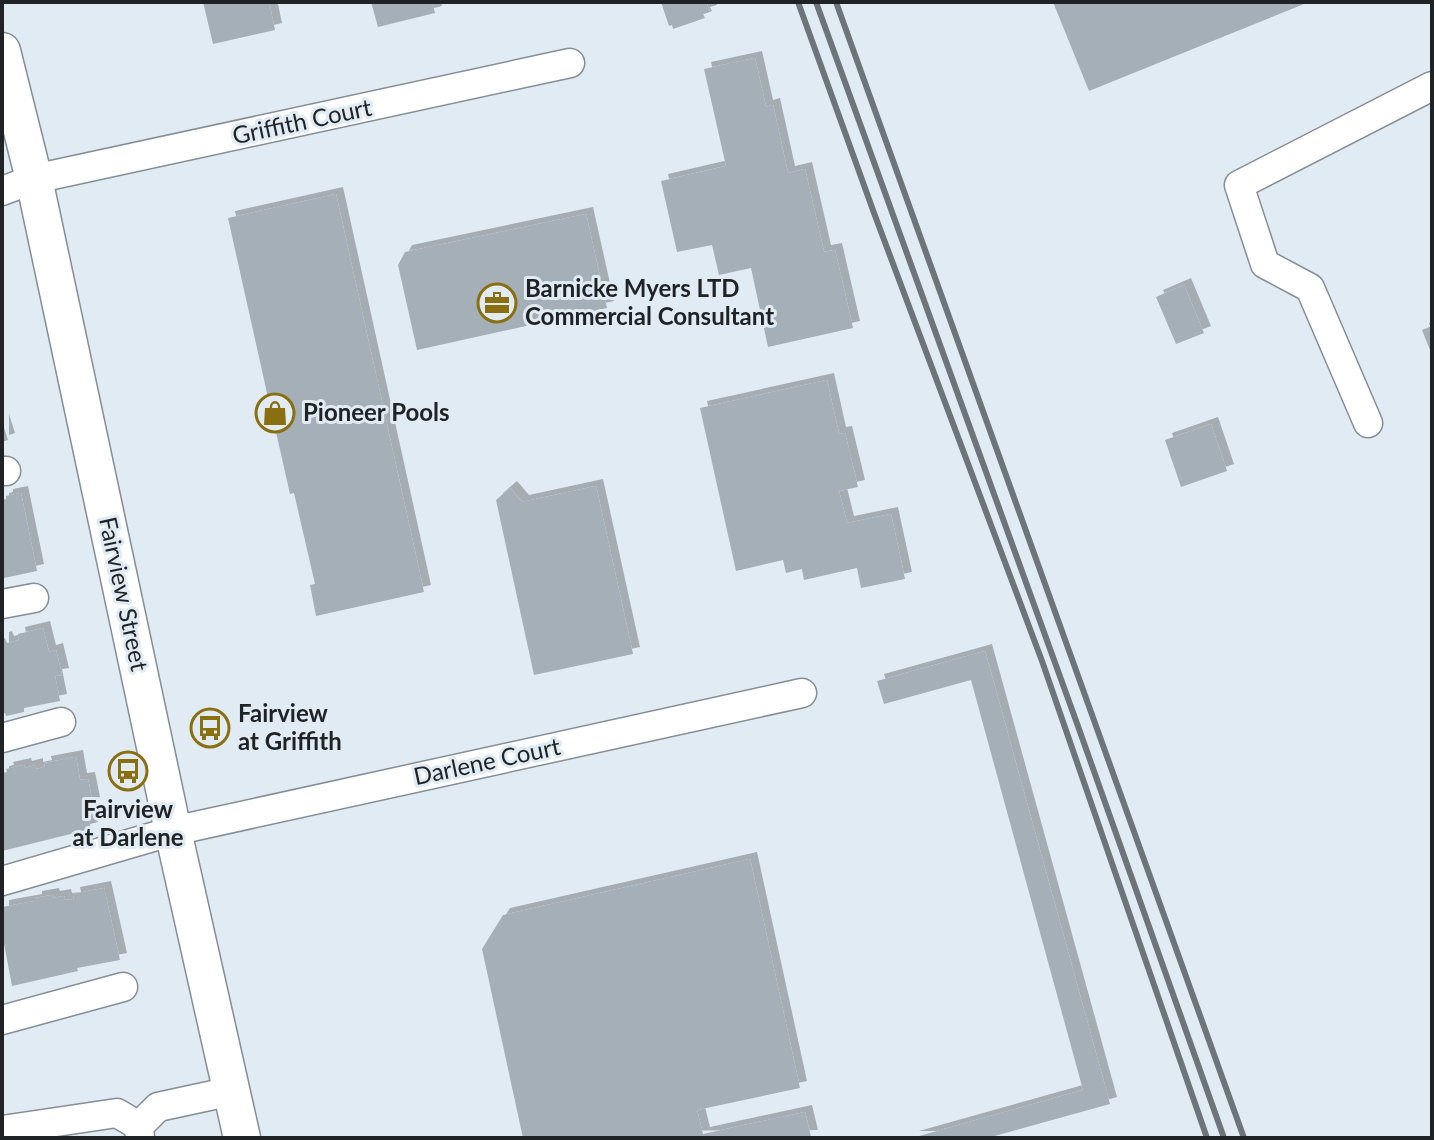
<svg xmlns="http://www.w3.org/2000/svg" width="1434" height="1140" viewBox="0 0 1434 1140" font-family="Lato,sans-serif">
	<defs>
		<filter id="shadow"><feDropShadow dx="7" dy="-7" stdDeviation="0" flood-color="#0004"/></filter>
	</defs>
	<rect width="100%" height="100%" fill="#e1ebf3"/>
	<g fill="#a5afb7" filter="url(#shadow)">
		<polygon points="203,2 269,2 275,30 213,44"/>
		<polygon points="371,2 432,2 435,13 378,27"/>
		<polygon points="661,2 706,2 710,12 703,14 705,18 673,29 672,25 669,26"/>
		<polygon points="1053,2 1309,2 1089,91"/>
		<polygon points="755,58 766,107 773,105 788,173 805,169 824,252 835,250 853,328 768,347 751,268 719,275 712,245 677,252 661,181 726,166 704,69"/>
		<polygon points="336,194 424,592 316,616 310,585 315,584 294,493 290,494 276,432 279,431 273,401 269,402 228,218"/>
		<polygon points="586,214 607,308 417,350 398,265 405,252"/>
		<polygon points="1184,285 1204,333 1176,344 1156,297"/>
		<polygon points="1432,326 1432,355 1422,330"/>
		<polygon points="827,380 839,434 845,433 858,487 839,491 847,523 891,514 905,579 861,588 857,568 804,580 802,569 786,573 783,560 736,571 700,408"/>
		<polygon points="2,421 8,440 2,442"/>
		<polygon points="1211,424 1227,471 1181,487 1165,440"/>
		<polygon points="596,486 633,654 534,675 496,500 510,488 522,502"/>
		<polygon points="21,493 37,571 4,578 2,573 2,500 6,499 6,496"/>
		<polygon points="43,628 49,652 56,650 62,675 55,676 60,701 24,708 24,712 6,716 5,713 2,714 2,639 5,638 7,643 19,640 18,634"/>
		<polygon points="985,651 1110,1104 987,1138 912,1138 1083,1090 971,680 884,704 877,681"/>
		<polygon points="76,757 80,780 88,779 93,804 86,805 91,829 2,851 2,773 7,772 6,769 24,765 25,768 36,765 36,769 45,767 44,763"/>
		<polygon points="750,859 800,1088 697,1110 703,1134 805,1112 811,1137 523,1138 482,949 503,915"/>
		<polygon points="104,888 120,960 77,968 78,971 12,986 2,933 2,907 35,901 35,898 52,895 53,898 64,896 65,900 74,899 73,894"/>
	</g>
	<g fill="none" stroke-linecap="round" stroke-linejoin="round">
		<defs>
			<g id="minor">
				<polyline points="2,191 34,179 570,63"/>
				<polyline points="1368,423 1310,288 1265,264 1239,185 1432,86"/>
				<polyline points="2,471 6,471"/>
				<polyline points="2,604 34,598"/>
				<polyline points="2,738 61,722"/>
				<polyline points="2,881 173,831 802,693"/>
				<polyline points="2,1020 123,987"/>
				<polyline points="2,1130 117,1113 139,1126"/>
				<polyline points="140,1138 139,1126 158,1107 232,1091"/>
			</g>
			<polyline id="major" points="2,51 34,179 173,831 242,1138"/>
		</defs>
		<use href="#minor" stroke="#858e95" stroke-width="31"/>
		<use href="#major" stroke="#858e95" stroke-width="39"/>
		<use href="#minor" stroke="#fff" stroke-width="28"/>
		<use href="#major" stroke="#fff" stroke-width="36"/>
		<g stroke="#6e757a" stroke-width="6">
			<polyline points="798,2 874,213 1042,661 1207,1138"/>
			<polyline points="816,2 1079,729 1224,1138"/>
			<polyline points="836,2 1244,1138"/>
		</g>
	</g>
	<defs>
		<symbol id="office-ring" viewBox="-11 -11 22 22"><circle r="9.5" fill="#e1ebf3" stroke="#8a6f10" stroke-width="1.5"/><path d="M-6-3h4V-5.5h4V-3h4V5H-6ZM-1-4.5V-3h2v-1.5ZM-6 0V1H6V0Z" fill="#8a6f10"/></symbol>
		<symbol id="shop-ring" viewBox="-11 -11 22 22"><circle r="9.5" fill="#e1ebf3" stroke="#8a6f10" stroke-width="1.5"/><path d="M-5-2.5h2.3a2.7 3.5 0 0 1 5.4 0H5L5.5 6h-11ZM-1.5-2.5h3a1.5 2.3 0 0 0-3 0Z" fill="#8a6f10"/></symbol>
		<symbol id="bus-ring" viewBox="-11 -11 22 22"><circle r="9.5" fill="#e1ebf3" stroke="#8a6f10" stroke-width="1.5"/><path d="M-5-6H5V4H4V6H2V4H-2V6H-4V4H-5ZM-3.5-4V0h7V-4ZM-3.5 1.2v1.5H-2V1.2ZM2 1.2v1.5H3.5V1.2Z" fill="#8a6f10"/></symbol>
	</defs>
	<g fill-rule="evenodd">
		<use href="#office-ring" x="475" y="281" width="44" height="44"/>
		<use href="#shop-ring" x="253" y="391" width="44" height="44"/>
		<use href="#bus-ring" x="188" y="706" width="44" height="44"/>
		<use href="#bus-ring" x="106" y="749" width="44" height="44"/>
	</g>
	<g text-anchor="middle" stroke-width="6" stroke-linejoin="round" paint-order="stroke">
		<g font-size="24" fill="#1f2326" stroke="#e1ebf3">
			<text transform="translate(302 122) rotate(-12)" y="8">Griffith Court</text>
			<text transform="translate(123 594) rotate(78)" y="8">Fairview Street</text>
			<text transform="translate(487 762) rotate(-12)" y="8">Darlene Court</text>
		</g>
		<g font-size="24" font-weight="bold" fill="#1f2326" stroke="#e1ebf3" text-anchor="start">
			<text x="525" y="297">Barnicke Myers LTD<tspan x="525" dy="28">Commercial Consultant</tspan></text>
			<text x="303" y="421">Pioneer Pools</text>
			<text x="238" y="722">Fairview<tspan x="238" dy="28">at Griffith</tspan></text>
			<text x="128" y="818" text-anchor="middle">Fairview<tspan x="128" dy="28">at Darlene</tspan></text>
		</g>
	</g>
	<rect width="1434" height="1140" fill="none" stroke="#1f2326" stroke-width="8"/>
</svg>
